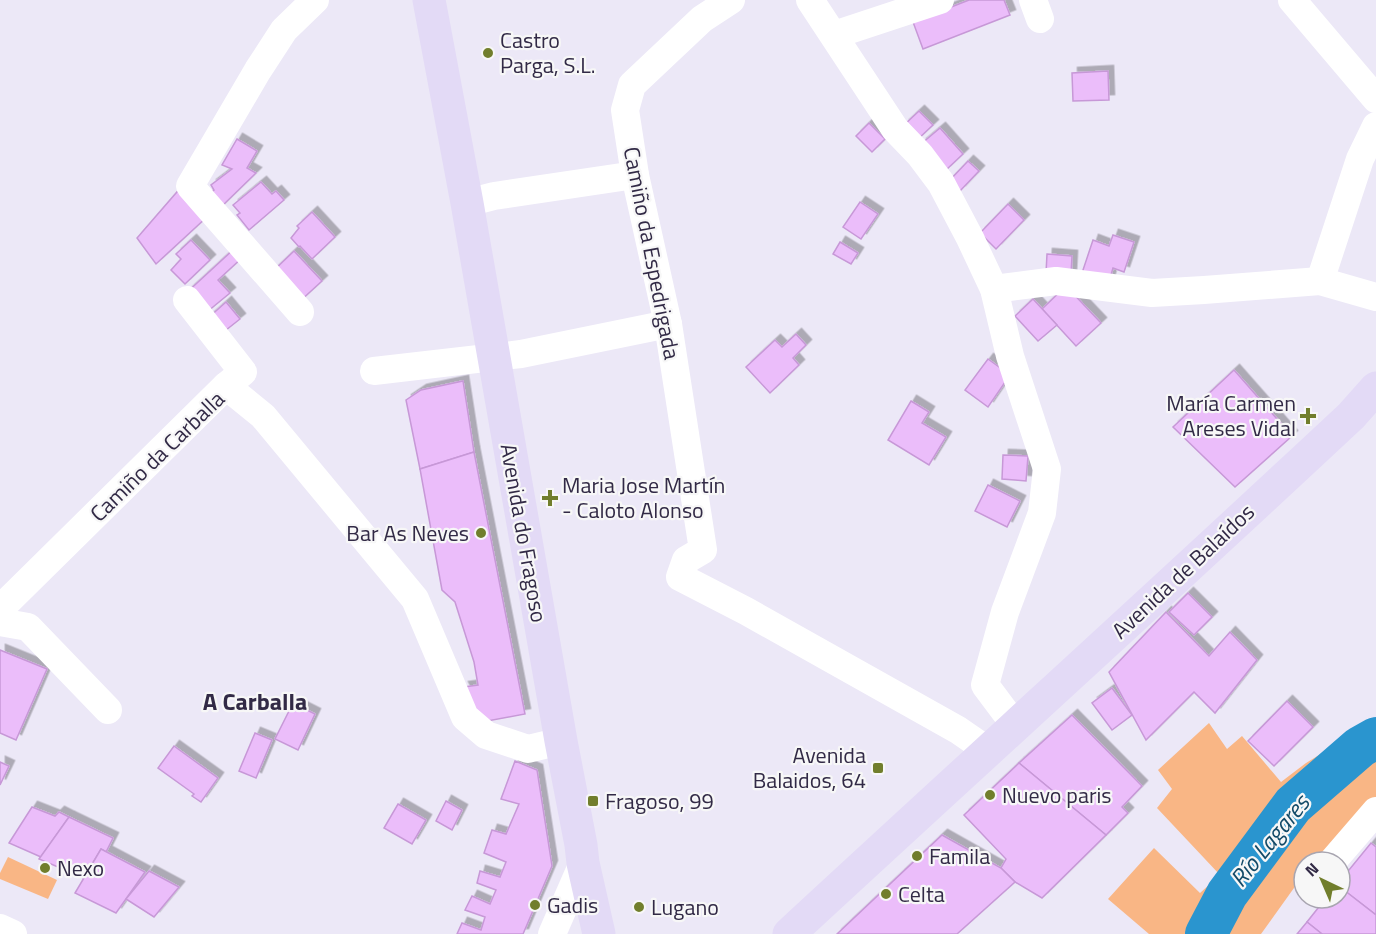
<svg xmlns="http://www.w3.org/2000/svg" width="1376" height="934" viewBox="0 0 1376 934" font-family="'Titillium Web',sans-serif">
	<defs>
		<filter id="shadow"><feDropShadow dx="5.5" dy="-5.5" stdDeviation="0" flood-color="#0004"/></filter>
	</defs>
	<rect width="100%" height="100%" fill="#ece8f7"/>
	<g fill="#f9b685">
		<polygon points="1376,720 1376,801 1340,862 1304,862 1304,874 1261,934 1149,934 1108,899 1154,848 1200,893 1220,875 1157,808 1172,789 1158,770 1209,723 1227,749 1242,736 1281,782 1306,763"/>
		<polygon points="8,857 57,880 48,899 0,879 0,873"/>
	</g>
	<g fill="none" stroke-linecap="round" stroke-linejoin="round">
		<polyline stroke="#2a95cf" stroke-width="42" points="1206,934 1227,894 1293,805 1360,747 1376,738"/>
	</g>
	<g fill="#ebbdfa" stroke="#c798d7" stroke-width="1.5" filter="url(#shadow)">
		<polygon points="969,0 1004,0 1010,15 923,49 913,22"/>
		<polygon points="1108,71 1109,100 1073,101 1072,73"/>
		<polygon points="919,111 933,125 917,140 904,125"/>
		<polygon points="869,123 885,139 872,152 856,136"/>
		<polygon points="940,128 963,154 945,171 921,144"/>
		<polygon points="237,139 257,151 247,168 256,173 219,209 208,195 214,190 211,185 232,169 222,165"/>
		<polygon points="968,161 979,171 960,191 949,181"/>
		<polygon points="261,182 272,194 276,191 284,200 249,230 237,215 240,213 233,205"/>
		<polygon points="183,185 208,216 156,264 137,238"/>
		<polygon points="860,202 878,214 861,239 843,227"/>
		<polygon points="1008,204 1024,220 996,249 980,233"/>
		<polygon points="312,212 335,237 312,259 300,246 299,247 291,238 299,228 297,226"/>
		<polygon points="1113,235 1134,242 1124,272 1113,268 1108,285 1081,276 1093,240 1109,246"/>
		<polygon points="191,240 210,260 185,284 171,270 181,259 176,254"/>
		<polygon points="840,242 858,253 851,264 833,254"/>
		<polygon points="235,248 243,257 218,280 230,293 202,316 184,295"/>
		<polygon points="294,251 322,281 298,303 271,273"/>
		<polygon points="1047,254 1072,256 1071,275 1046,273"/>
		<polygon points="1066,286 1101,323 1076,346 1042,309"/>
		<polygon points="1033,299 1057,325 1038,341 1015,316"/>
		<polygon points="226,302 240,319 221,334 207,319"/>
		<polygon points="796,334 806,345 793,358 799,365 770,393 746,367 775,340 782,347"/>
		<polygon points="988,359 1010,375 988,407 965,390"/>
		<polygon points="1234,370 1292,436 1235,487 1173,427"/>
		<polygon points="463,381 474,452 420,469 406,400 421,390"/>
		<polygon points="911,401 929,412 922,423 946,437 929,465 888,440"/>
		<polygon points="474,452 525,714 482,722 463,687 478,685 474,662 455,602 442,590 420,469"/>
		<polygon points="1003,455 1028,456 1026,481 1002,479"/>
		<polygon points="988,485 1020,501 1007,527 975,511"/>
		<polygon points="1188,593 1212,617 1194,635 1169,612"/>
		<polygon points="1166,612 1209,656 1230,632 1257,660 1215,713 1194,692 1146,740 1109,672"/>
		<polygon points="0,650 47,669 16,740 0,733"/>
		<polygon points="1112,688 1132,715 1112,730 1092,703"/>
		<polygon points="1287,701 1313,727 1274,766 1248,741"/>
		<polygon points="293,703 315,714 298,750 275,739"/>
		<polygon points="1072,715 1142,786 1122,807 1128,813 1106,835 1019,763"/>
		<polygon points="255,733 272,740 256,778 239,771"/>
		<polygon points="174,746 218,778 201,802 192,796 194,794 158,768"/>
		<polygon points="515,761 537,770 552,866 523,934 457,934 462,923 481,930 485,917 465,910 472,896 490,904 496,890 477,883 480,871 500,877 506,862 484,853 492,830 506,834 519,804 501,799"/>
		<polygon points="0,762 9,766 0,785"/>
		<polygon points="1019,763 1106,835 1042,898 1015,882 1001,868 1006,859 964,815"/>
		<polygon points="446,801 462,810 452,830 436,821"/>
		<polygon points="398,804 426,820 412,844 384,828"/>
		<polygon points="32,807 55,816 59,812 69,817 41,857 9,843"/>
		<polygon points="69,817 113,838 106,852 101,849 84,878 39,859"/>
		<polygon points="942,835 1001,868 1015,882 957,934 837,934"/>
		<polygon points="1371,843 1376,847 1376,915 1340,887 1340,881"/>
		<polygon points="101,849 145,872 116,913 75,893"/>
		<polygon points="149,871 179,887 154,917 126,899"/>
		<polygon points="1340,887 1376,915 1376,934 1322,934 1307,922 1326,898 1340,898"/>
		<polygon points="1307,922 1322,934 1297,934"/>
	</g>
	<g fill="none" stroke-linecap="round" stroke-linejoin="round">
		<g stroke="#fff" stroke-width="28">
			<polyline points="731,0 702,19 632,85 625,110 635,175 668,324 703,550 686,560 680,577 746,611 958,730 987,750"/>
			<polyline points="810,0 895,129 920,155 941,183 970,238 994,289 1010,356 1047,469 1042,513 1005,612 985,685 1015,725"/>
			<polyline points="1033,0 1040,19"/>
			<polyline points="1292,0 1376,99"/>
			<polyline points="834,35 940,0"/>
			<polyline points="467,203 494,196 635,175"/>
			<polyline points="1320,281 1360,159 1376,126"/>
			<polyline points="994,289 1056,281 1152,293 1204,290 1320,281 1376,297"/>
			<polyline points="187,300 243,372 226,386"/>
			<polyline points="300,312 190,186 258,70 284,30 315,0"/>
			<polyline points="374,371 521,354 668,324"/>
			<polyline points="0,607 9,600 226,386 263,416 415,599 465,717 486,735 528,749 561,741"/>
			<polyline points="0,622 28,627 108,710"/>
			<polyline points="1332,862 1376,811"/>
			<polyline points="0,928 13,934"/>
			<polyline points="552,934 583,863"/>
		</g>
		<g stroke="#e3daf6" stroke-width="33">
			<polyline points="429,0 467,203 561,741 581,845 583,863 599,934"/>
			<path d="M 789,934 C 976,761 1165,590 1351,416 L 1376,388"/>
		</g>
	</g>
	<g fill="#717e2c" stroke="#f7f7f7" stroke-width="2">
		<circle cx="488" cy="53" r="6"/>
		<path d="M1305 407h6v6h6v6h-6v6h-6v-6h-6v-6h6z"/>
		<path d="M547 489h6v6h6v6h-6v6h-6v-6h-6v-6h6z"/>
		<circle cx="481" cy="533" r="6"/>
		<rect x="872" y="762" width="12" height="12" rx="3"/>
		<circle cx="990" cy="795" r="6"/>
		<rect x="587" y="795" width="12" height="12" rx="3"/>
		<circle cx="917" cy="856" r="6"/>
		<circle cx="45" cy="868" r="6"/>
		<circle cx="886" cy="894" r="6"/>
		<circle cx="535" cy="905" r="6"/>
		<circle cx="639" cy="907" r="6"/>
	</g>
	<g text-anchor="middle" stroke-width="4.5" stroke-linejoin="round" paint-order="stroke">
		<g font-size="22" fill="#322a46" stroke="#f7f7f7" text-anchor="start">
			<text x="500" y="48">Castro<tspan x="500" dy="25">Parga, S.L.</tspan></text>
			<text x="1296" y="411" text-anchor="end">María Carmen<tspan x="1296" dy="25">Areses Vidal</tspan></text>
			<text x="562" y="493">Maria Jose Martín<tspan x="562" dy="25">- Caloto Alonso</tspan></text>
			<text x="469" y="541" text-anchor="end">Bar As Neves</text>
			<text x="866" y="763" text-anchor="end">Avenida<tspan x="866" dy="25">Balaidos, 64</tspan></text>
			<text x="1002" y="803">Nuevo paris</text>
			<text x="605" y="809">Fragoso, 99</text>
			<text x="929" y="864">Famila</text>
			<text x="57" y="876">Nexo</text>
			<text x="898" y="902">Celta</text>
			<text x="547" y="913">Gadis</text>
			<text x="651" y="915">Lugano</text>
		</g>
		<g font-size="22" fill="#322a46" stroke="#f7f7f7">
			<text transform="translate(652 253) rotate(79)" y="8">Camiño da Espedrigada</text>
			<text transform="translate(157 456) rotate(-44)" y="8">Camiño da Carballa</text>
			<text transform="translate(524 533) rotate(80)" y="8">Avenida do Fragoso</text>
			<text transform="translate(1183 571) rotate(-43)" y="8">Avenida de Balaídos</text>
		</g>
		<g font-size="24" font-weight="bold" fill="#322a46" stroke="#f7f7f7">
			<text x="255" y="710">A Carballa</text>
		</g>
		<g font-size="24" font-style="italic" fill="#124a68" stroke="#f7f7f7">
			<text transform="translate(1270 841) rotate(-51)" y="8">Río Lagares</text>
		</g>
	</g>
	<g transform="translate(1322 880) rotate(316)"><circle r="28" fill="#f7f7f7" stroke="#a8a5b0" stroke-width="1.5"/>
	<path d="M0-4.5L10 22L0 15L-10 22Z" fill="#717e2c"/>
	<text y="-9" font-size="16" font-weight="bold" text-anchor="middle" fill="#322a46">N</text>
	</g>
</svg>
